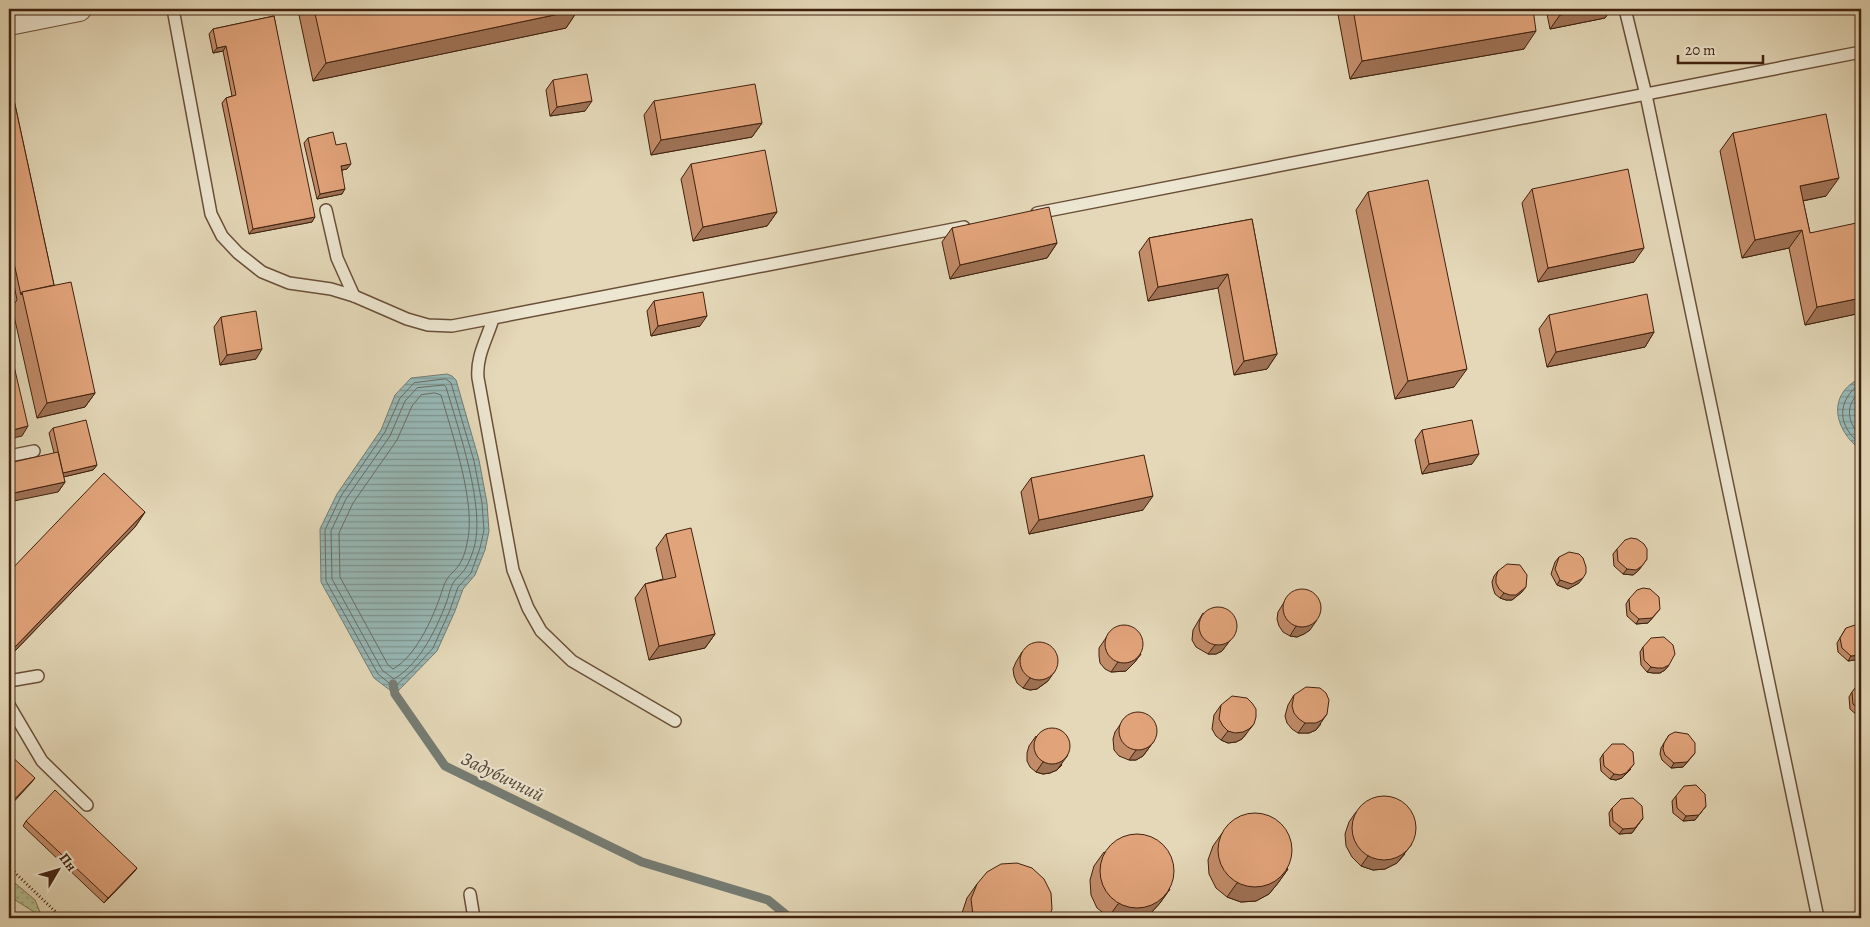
<svg xmlns="http://www.w3.org/2000/svg" width="1870" height="927" viewBox="0 0 1870 927" font-family="Alegreya,serif">
	<defs>
		<pattern id="grass-dots" width="8" height="8" patternUnits="userSpaceOnUse" patternTransform="scale(1.25)"><rect width="8" height="8" fill="#b5be8e"/><path d="M2 2h.1M6 6h.1" fill="none" stroke="#959a72" stroke-width="1.8" stroke-linecap="round"/></pattern>
		<pattern id="water-rules" width="6" height="5" patternUnits="userSpaceOnUse" patternTransform="scale(1.25)"><rect width="6" height="5" fill="#97b8b6"/><path d="M0 2.5h6" fill="none" stroke="#7d9592"/></pattern>
	</defs>
	<rect width="100%" height="100%" fill="#e4d8b8"/>
	<filter id="stains"><feTurbulence type="fractalNoise" baseFrequency=".004" numOctaves="4"/><feColorMatrix values="0 0 0 0 .2 0 0 0 0 .09 0 0 0 0 .02 0 0 0 .5 -.17"/></filter>
	<radialGradient id="worn" r=".72"><stop offset=".6" stop-color="#630" stop-opacity="0"/><stop offset="1" stop-color="#630" stop-opacity=".3"/></radialGradient>
	<polygon fill="url(#grass-dots)" stroke="#7b704e" points="9,878 35,900 42,917 9,896"/>
	<g fill="url(#water-rules)" stroke="#757c73">
		<polygon points="447,374 452,376 456,380 479,460 487,503 489,531 485,550 475,575 463,589 455,611 437,651 395,694 374,678 321,582 320,529 337,494 381,430 395,395 411,378"/>
		<path d="M 1861,378 L 1861,450 C 1834,430 1826,394 1861,378 Z"/>
	</g>
	<g fill="none" stroke-linecap="round" stroke-linejoin="round">
		<g stroke="#6c6c62" stroke-width="1">
			<polygon points="446,379 451,383 474,461 482,503 484,530 480,548 471,573 458,587 450,610 433,648 413,670 394,687 378,674 326,581 325,530 341,496 385,432 400,398 414,383"/>
			<path d="M 1861,383 C 1836,400 1837,427 1861,444"/>
			<path d="M 434,386 L 444,385 L 446,387 C 458,428 486,508 474,548 C 472,554 469,563 465,569 C 462,574 456,578 453,583 C 451,587 449,593 448,598 C 438,626 421,663 394,679 L 382,670 L 332,579 L 331,531 L 346,499 L 390,436 L 405,401 L 417,388 Z"/>
			<path d="M 1861,391 C 1845,404 1846,422 1861,436"/>
			<path d="M 435,393 L 441,395 C 452,434 477,505 467,543 C 466,550 463,559 459,565 C 456,570 450,574 447,579 C 444,584 442,591 440,597 C 432,620 415,657 393,669 L 388,665 L 340,577 L 339,533 L 353,503 L 397,440 L 412,406 L 421,395 Z"/>
		</g>
		<polyline stroke="#757c73" stroke-width="9" points="393,684 395,694 445,766 642,862 768,900 790,918"/>
		<defs>
			<g id="service">
				<polyline points="173,9 211,214 222,236 238,253 262,272 289,283 331,289 354,296 407,319 428,325 452,326 964,227"/>
				<polyline points="1625,9 1646,95 1818,918"/>
				<polyline points="326,210 337,258 354,296"/>
				<polyline points="1037,213 1861,52"/>
				<path d="M 493,319 C 487,339 476,356 478,378 L 513,570 L 528,608 L 541,631 L 572,661 L 675,721"/>
				<polyline points="9,456 34,451"/>
				<polyline points="9,681 38,676"/>
				<polyline points="9,705 42,761 87,805"/>
				<polyline points="470,894 474,918"/>
			</g>
			<polyline id="minor" points="9,23 79,9"/>
		</defs>
		<use href="#service" stroke="#6a4f38" stroke-width="14"/>
		<use href="#minor" stroke="#6a4f38" stroke-width="26"/>
		<polyline stroke="#41210e" stroke-width="3" stroke-dasharray="1 2.5" stroke-linecap="butt" points="9,867 62,918"/>
		<use href="#service" stroke="#ede6d1" stroke-width="11"/>
		<use href="#minor" stroke="#ede6d1" stroke-width="24"/>
	</g>
	<g fill="#c28c69" stroke="#41210e">
		<polygon points="304,9 578,9 578,10 566,28 313,81 299,15"/>
		<polygon points="1337,9 1533,9 1524,49 1350,79"/>
		<polygon points="1546,9 1611,9 1605,18 1550,29"/>
		<polygon points="274,16 312,222 249,234 222,103 226,98 232,96 223,51 213,53 209,34 213,29"/>
		<polygon points="9,77 54,285 95,393 85,407 37,418 12,307 17,300 9,261"/>
		<polygon points="553,80 585,111 550,116 546,90"/>
		<polygon points="654,101 762,123 752,137 651,155 644,115"/>
		<polygon points="1733,133 1826,196 1803,201 1810,233 1861,313 1805,325 1789,248 1742,258 1720,151"/>
		<polygon points="308,138 336,145 347,169 342,170 342,194 317,199 304,143"/>
		<polygon points="691,164 777,212 767,226 693,241 681,179"/>
		<polygon points="1532,189 1634,262 1538,282 1522,203"/>
		<polygon points="1368,192 1454,387 1395,399 1356,210"/>
		<polygon points="1252,219 1277,354 1267,369 1234,375 1218,288 1148,301 1139,252 1149,238"/>
		<polygon points="952,228 1057,243 1047,258 950,279 942,242"/>
		<polygon points="654,301 700,326 651,336 647,311"/>
		<polygon points="1549,315 1654,332 1645,347 1547,367 1539,329"/>
		<polygon points="221,317 256,359 220,365 214,327"/>
		<polygon points="53,428 97,465 93,470 63,477 65,482 58,492 54,453 49,433"/>
		<polygon points="1422,430 1472,464 1422,474 1415,440"/>
		<polygon points="1031,478 1143,510 1029,534 1021,492"/>
		<polygon points="145,512 135,527 9,657 9,572"/>
		<polygon points="666,534 715,634 705,648 649,660 635,598 645,584 663,579 656,548"/>
		<polygon points="1617,549 1647,559 1638,571 1633,575 1623,574 1614,566 1613,554"/>
		<polygon points="1559,557 1579,583 1568,589 1557,585 1551,574 1555,562"/>
		<polygon points="1498,571 1522,592 1512,600 1506,600 1500,598 1495,594 1493,588 1492,582 1494,576"/>
		<polygon points="1288,596 1310,630 1304,634 1297,637 1290,636 1283,632 1279,626 1277,619 1278,612"/>
		<polygon points="1629,599 1656,614 1648,623 1636,624 1627,616 1626,604"/>
		<polygon points="1203,613 1234,635 1222,651 1216,654 1208,654 1196,647 1192,640 1193,630"/>
		<polygon points="1846,628 1860,659 1848,661 1838,652 1837,643"/>
		<polygon points="1110,632 1141,654 1134,663 1126,671 1111,672 1105,669 1100,663 1099,656 1099,648"/>
		<polygon points="1643,647 1669,665 1665,670 1660,673 1653,673 1647,672 1641,665 1640,652"/>
		<polygon points="1022,652 1048,681 1037,689 1030,690 1023,688 1017,683 1014,676 1013,669 1016,662"/>
		<polygon points="1861,682 1861,717 1859,717 1850,709 1849,697 1852,692"/>
		<polygon points="1294,695 1321,724 1316,730 1309,733 1298,733 1292,729 1287,723 1285,716 1288,705"/>
		<polygon points="1221,705 1247,733 1242,739 1236,742 1228,743 1221,740 1216,736 1212,729 1214,715"/>
		<polygon points="1122,722 1154,741 1143,756 1136,760 1129,760 1119,756 1114,750 1113,739 1115,732"/>
		<polygon points="1669,735 1691,758 1683,767 1671,768 1662,760 1660,754 1661,748"/>
		<polygon points="1036,736 1062,765 1057,770 1050,773 1043,774 1036,772 1030,767 1027,761 1027,753 1029,746"/>
		<polygon points="1861,752 1861,767 1859,760 1860,754"/>
		<polygon points="1603,754 1631,769 1622,778 1616,780 1610,779 1601,771 1600,759"/>
		<polygon points="1676,796 1706,806 1695,820 1683,821 1673,813 1672,801"/>
		<polygon points="1612,808 1643,818 1632,833 1619,834 1610,826 1609,813"/>
		<polygon points="1356,812 1405,854 1397,863 1385,869 1373,870 1361,866 1352,857 1346,846 1345,834 1349,822"/>
		<polygon points="26,821 137,868 133,873 104,903 23,826"/>
		<polygon points="1223,832 1288,869 1278,883 1269,894 1256,901 1241,902 1227,897 1216,888 1209,874 1208,860 1213,846"/>
		<polygon points="1104,852 1170,889 1160,903 1150,914 1143,918 1110,918 1097,908 1091,895 1090,880 1094,866"/>
		<polygon points="977,884 1049,918 962,918 962,913 967,898"/>
	</g>
	<g fill="#9e7255" stroke="#41210e">
		<polygon points="1592,9 1611,9 1605,18 1550,29 1560,15"/>
		<polygon points="578,10 566,28 313,81 326,63"/>
		<polygon points="1536,31 1524,49 1350,79 1362,61"/>
		<polygon points="226,46 223,51 213,53 217,48"/>
		<polygon points="592,101 585,111 550,116 557,107"/>
		<polygon points="762,123 752,137 651,155 661,140"/>
		<polygon points="351,164 347,169 337,171 341,166"/>
		<polygon points="1839,178 1826,196 1787,204 1800,186"/>
		<polygon points="345,189 342,194 317,199 320,194"/>
		<polygon points="777,212 767,226 693,241 703,227"/>
		<polygon points="315,217 312,222 249,234 253,229"/>
		<polygon points="1802,230 1789,248 1742,258 1755,240"/>
		<polygon points="1057,243 1047,258 950,279 960,265"/>
		<polygon points="1644,248 1634,262 1538,282 1548,268"/>
		<polygon points="1228,274 1218,288 1148,301 1158,287"/>
		<polygon points="1861,298 1861,313 1805,325 1817,307"/>
		<polygon points="707,316 700,326 651,336 658,326"/>
		<polygon points="1654,332 1645,347 1547,367 1556,352"/>
		<polygon points="262,349 256,359 220,365 227,355"/>
		<polygon points="1277,354 1267,369 1234,375 1244,361"/>
		<polygon points="1467,369 1454,387 1395,399 1408,381"/>
		<polygon points="95,393 85,407 37,418 47,403"/>
		<polygon points="28,426 22,436 9,439 9,431"/>
		<polygon points="1479,454 1472,464 1422,474 1429,464"/>
		<polygon points="97,465 93,470 59,478 63,473"/>
		<polygon points="65,482 58,492 9,502 9,494"/>
		<polygon points="1153,496 1143,510 1029,534 1039,520"/>
		<polygon points="145,512 135,527 9,657 9,656 15,647"/>
		<polygon points="1642,566 1638,571 1633,575 1623,574 1627,569"/>
		<polygon points="1583,578 1579,583 1568,589 1557,585 1560,580"/>
		<polygon points="1526,587 1522,592 1512,600 1506,600 1500,598 1504,593"/>
		<polygon points="1660,609 1648,623 1636,624 1639,619"/>
		<polygon points="1317,620 1310,630 1304,634 1297,637 1290,636 1296,626"/>
		<polygon points="715,634 705,648 649,660 659,646"/>
		<polygon points="1234,635 1222,651 1216,654 1208,654 1215,645"/>
		<polygon points="1141,654 1134,663 1126,671 1111,672 1118,662"/>
		<polygon points="1861,655 1861,658 1860,659 1848,661 1851,656"/>
		<polygon points="1669,665 1665,670 1660,673 1653,673 1647,672 1651,667"/>
		<polygon points="1055,671 1048,681 1037,689 1030,690 1023,688 1030,678"/>
		<polygon points="1327,714 1316,730 1309,733 1298,733 1305,723"/>
		<polygon points="1254,724 1242,739 1236,742 1228,743 1221,740 1228,731"/>
		<polygon points="1154,741 1143,756 1136,760 1129,760 1136,750"/>
		<polygon points="1695,753 1683,767 1671,768 1674,763"/>
		<polygon points="1068,755 1057,770 1050,773 1043,774 1036,772 1043,762"/>
		<polygon points="1634,764 1622,778 1616,780 1610,779 1614,774"/>
		<polygon points="35,778 31,783 9,807 9,805"/>
		<polygon points="1706,806 1695,820 1683,821 1686,816"/>
		<polygon points="1643,818 1632,833 1619,834 1623,829"/>
		<polygon points="1412,844 1397,863 1385,869 1373,870 1361,866 1368,856"/>
		<polygon points="137,868 133,873 104,903 108,898"/>
		<polygon points="1288,869 1278,883 1269,894 1256,901 1241,902 1227,897 1237,883"/>
		<polygon points="1170,889 1160,903 1150,914 1143,918 1108,918 1118,904"/>
	</g>
	<g fill="#e1a37a" stroke="#41210e">
		<polygon points="314,9 578,9 578,10 326,63"/>
		<polygon points="1353,9 1533,9 1536,31 1362,61"/>
		<polygon points="1559,9 1592,9 1560,15"/>
		<polygon points="274,16 315,217 253,229 226,98 236,95 226,46 217,48 213,29"/>
		<polygon points="587,74 592,101 557,107 553,80"/>
		<polygon points="9,77 54,285 22,292 21,295 9,240"/>
		<polygon points="755,84 762,123 661,140 654,101"/>
		<polygon points="1826,114 1839,178 1800,186 1810,233 1861,222 1861,298 1817,307 1802,230 1755,240 1733,133"/>
		<polygon points="333,132 336,145 346,143 351,164 341,166 345,189 320,194 308,138"/>
		<polygon points="765,150 777,212 703,227 691,164"/>
		<polygon points="1628,169 1644,248 1548,268 1532,189"/>
		<polygon points="1428,180 1467,369 1408,381 1368,192"/>
		<polygon points="1049,207 1057,243 960,265 952,228"/>
		<polygon points="1252,219 1277,354 1244,361 1228,274 1158,287 1149,238"/>
		<polygon points="71,282 95,393 47,403 22,292"/>
		<polygon points="703,292 707,316 658,326 654,301"/>
		<polygon points="1647,294 1654,332 1556,352 1549,315"/>
		<polygon points="256,311 262,349 227,355 221,317"/>
		<polygon points="14,366 28,426 9,431 9,367"/>
		<polygon points="86,420 97,465 63,473 53,428"/>
		<polygon points="1472,420 1479,454 1429,464 1422,430"/>
		<polygon points="58,452 65,482 9,494 9,463"/>
		<polygon points="1144,455 1153,496 1039,520 1031,478"/>
		<polygon points="104,473 145,512 15,647 9,640 9,572"/>
		<polygon points="691,528 715,634 659,646 645,584 676,577 666,534"/>
		<polygon points="1631,538 1637,539 1644,544 1647,549 1647,559 1642,566 1636,570 1627,569 1618,561 1617,549 1625,540"/>
		<polygon points="1569,552 1579,554 1583,558 1586,567 1586,573 1583,578 1572,584 1560,580 1555,569 1559,557"/>
		<polygon points="1507,564 1520,565 1527,575 1526,587 1516,595 1510,595 1504,593 1499,589 1496,583 1496,577 1498,571"/>
		<polygon points="1643,588 1650,589 1659,597 1660,609 1652,618 1639,619 1630,611 1629,599 1637,590"/>
		<circle cx="1302" cy="608" r="19"/>
		<circle cx="1218" cy="626" r="19"/>
		<polygon points="1858,624 1861,626 1861,655 1851,656 1842,648 1840,638 1846,628"/>
		<circle cx="1124" cy="644" r="19"/>
		<polygon points="1664,637 1673,645 1675,654 1669,665 1663,668 1657,668 1651,667 1644,660 1643,647 1651,638"/>
		<circle cx="1039" cy="661" r="19"/>
		<polygon points="1860,682 1861,682 1861,711 1853,704 1852,692"/>
		<polygon points="1306,687 1320,688 1326,693 1329,700 1327,714 1322,720 1316,723 1305,723 1299,719 1294,713 1292,706 1294,695"/>
		<polygon points="1232,696 1247,698 1252,703 1256,709 1256,717 1254,724 1249,729 1243,732 1235,733 1228,731 1223,726 1219,719 1221,705"/>
		<circle cx="1138" cy="731" r="19"/>
		<circle cx="1052" cy="746" r="18"/>
		<polygon points="1675,732 1688,734 1695,743 1695,753 1687,762 1674,763 1665,755 1663,749 1664,743 1669,735"/>
		<polygon points="1612,744 1624,744 1633,752 1634,764 1626,773 1620,775 1614,774 1604,766 1603,754"/>
		<polygon points="9,754 35,778 9,805"/>
		<polygon points="1696,785 1705,794 1706,806 1699,815 1686,816 1677,808 1676,796 1684,786"/>
		<polygon points="55,790 137,868 108,898 26,821"/>
		<circle cx="1384" cy="828" r="32"/>
		<polygon points="1633,798 1642,806 1643,818 1635,828 1623,829 1613,821 1612,808 1621,799"/>
		<circle cx="1255" cy="850" r="37"/>
		<circle cx="1137" cy="871" r="37"/>
		<polygon points="1017,863 1032,868 1044,879 1051,893 1052,909 1049,918 974,918 973,915 971,899 977,884 987,872 1001,864"/>
	</g>
	<g text-anchor="middle" stroke-width="4.5" stroke-linejoin="round" paint-order="stroke">
		<g font-size="19" font-style="italic" fill="#564738" stroke="#ede6d1">
			<text transform="translate(503 776) rotate(26)" y="7">Задубичний</text>
		</g>
	</g>
	<rect width="1870" height="927" fill="none" stroke="#e4d8b8" stroke-width="30"/>
	<rect x="10" y="10" width="1850" height="907" fill="none" stroke="#41210e" stroke-width="2.5"/>
	<rect x="15" y="15" width="1840" height="897" fill="none" stroke="#41210e"/>
	<g transform="translate(58 870) rotate(52)" stroke="#ede6d1" stroke-width="4" paint-order="stroke">
	<path d="M0-4L9 19L0 12L-9 19Z" fill="#41210e"/>
	<text y="-8" font-size="14" font-weight="bold" text-anchor="middle" fill="#41210e">Пн</text>
	</g>
	<path d="M1678 55v8h85v-8" fill="none" stroke="#41210e" stroke-width="2.5"/>
	<text x="1685" y="55" font-size="15" fill="#41210e" stroke="#ede6d1" stroke-width="4" paint-order="stroke">20 m</text>
	<rect width="100%" height="100%" filter="url(#stains)"/>
	<rect width="100%" height="100%" fill="url(#worn)"/>
</svg>
